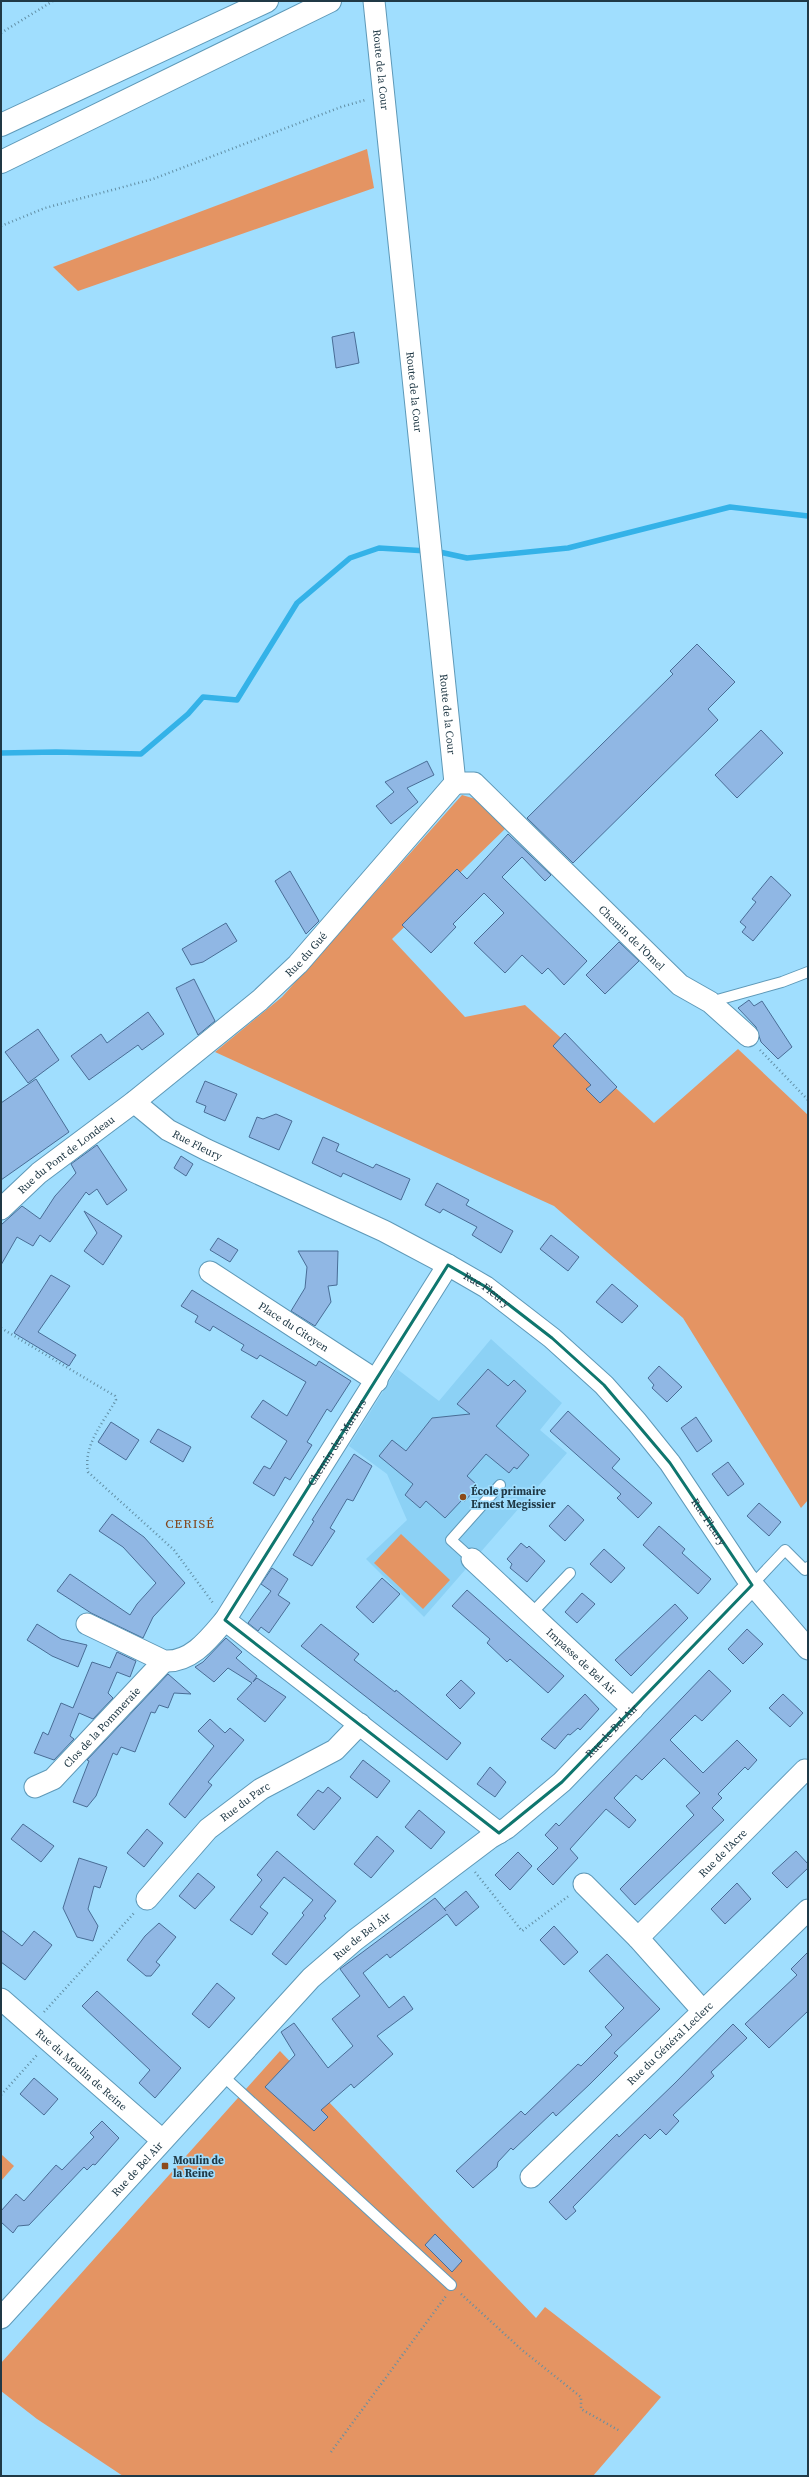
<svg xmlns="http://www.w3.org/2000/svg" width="809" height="2477" viewBox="0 0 809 2477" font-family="'Source Serif 4',serif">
	<rect width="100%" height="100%" fill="#a0defe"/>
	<polygon fill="#8cd1f5" points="491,1339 562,1403 540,1430 567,1453 424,1617 366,1559 407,1520 387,1474 349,1446 397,1369 439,1401"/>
	<g fill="#e49463">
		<polygon points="367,149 374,188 78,291 53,267"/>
		<polygon points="462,795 479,800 507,827 392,939 465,1017 525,1005 654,1123 738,1049 808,1115 808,1500 801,1508 683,1318 554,1206 215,1052 282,997"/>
		<polygon points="401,1534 450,1580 423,1609 374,1563"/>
		<polygon points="280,2051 536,2318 545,2307 661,2397 593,2476 123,2476 37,2419 1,2391 1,2363"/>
		<polygon points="1,2154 14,2166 1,2181"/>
	</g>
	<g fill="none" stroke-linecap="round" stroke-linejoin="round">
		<g stroke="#34b2e8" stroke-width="5.5">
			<polyline points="435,551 467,558 568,548 730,507 808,516"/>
			<polyline points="1,753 56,752 141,754 188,714 203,697 237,700 297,603 350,558 379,548 427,551"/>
		</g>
	</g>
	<g fill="#90b7e4" stroke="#496d96">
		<polygon points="354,332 359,363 336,368 332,337"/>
		<polygon points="697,644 735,682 708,709 718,720 573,863 527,818 673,674 670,671"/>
		<polygon points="761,730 783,753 737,798 715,775"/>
		<polygon points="427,761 434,775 407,788 418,802 391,824 376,806 394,792 385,782"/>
		<polygon points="508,834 551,875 545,881 522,857 502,877 587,961 564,985 548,968 542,974 522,955 505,973 474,943 504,913 484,893 453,924 456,927 431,953 402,925 457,869 467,879"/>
		<polygon points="290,871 319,921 306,934 275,881"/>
		<polygon points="771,876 791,895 753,941 742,932 746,927 740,922 756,902 752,899"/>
		<polygon points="226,923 237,941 203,962 191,965 182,949"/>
		<polygon points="619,942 639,961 605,994 586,975"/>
		<polygon points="194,979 215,1021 198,1035 176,988"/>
		<polygon points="749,1000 754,1006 762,1001 792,1047 778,1059 761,1042 756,1027 738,1008"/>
		<polygon points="148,1012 164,1034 142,1050 138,1045 89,1080 71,1056 101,1034 107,1043"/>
		<polygon points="38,1029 59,1060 28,1083 5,1052"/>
		<polygon points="565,1033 617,1087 600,1103 586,1089 591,1085 553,1046"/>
		<polygon points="36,1079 69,1132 1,1180 1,1103"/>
		<polygon points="205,1081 237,1094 225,1121 204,1112 206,1106 196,1102"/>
		<polygon points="276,1114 292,1121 279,1150 249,1137 257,1117 263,1119"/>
		<polygon points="323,1137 339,1144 336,1151 373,1168 376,1164 410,1179 401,1200 343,1173 341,1177 312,1163"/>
		<polygon points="97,1145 127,1190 107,1205 97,1189 89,1195 86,1192 50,1242 40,1235 33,1246 17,1237 1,1265 1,1225 22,1206 40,1219 55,1196 76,1173 71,1164"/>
		<polygon points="181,1156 193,1164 186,1176 174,1168"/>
		<polygon points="437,1183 469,1200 466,1205 513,1231 501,1253 472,1235 477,1227 443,1209 440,1213 425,1205"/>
		<polygon points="84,1211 122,1236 103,1265 84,1251 97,1233"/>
		<polygon points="551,1235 579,1257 568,1271 540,1249"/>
		<polygon points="218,1238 238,1250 230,1262 210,1250"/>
		<polygon points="298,1251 338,1251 337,1285 328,1286 331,1302 315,1326 291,1311 305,1288 307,1267"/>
		<polygon points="51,1275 70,1286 38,1332 76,1355 69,1366 14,1333"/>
		<polygon points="612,1284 638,1306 622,1323 596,1302"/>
		<polygon points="192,1290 316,1366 319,1361 351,1381 331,1412 327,1409 307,1442 312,1445 290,1480 285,1477 274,1496 253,1483 264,1466 270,1469 287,1441 251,1417 263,1400 287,1416 306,1382 260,1355 257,1359 241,1350 244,1345 213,1326 210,1331 195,1322 198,1316 181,1306"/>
		<polygon points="659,1366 682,1387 667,1402 652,1388 654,1385 648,1378"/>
		<polygon points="488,1369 508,1386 514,1380 526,1391 496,1426 529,1455 517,1469 514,1467 509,1473 486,1454 467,1476 478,1486 465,1501 462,1500 445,1518 426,1501 420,1508 405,1495 413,1484 379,1456 392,1440 406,1451 432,1418 470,1414 457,1404"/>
		<polygon points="568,1411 620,1459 612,1468 652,1503 638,1518 617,1498 621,1494 550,1431"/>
		<polygon points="696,1417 712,1441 697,1452 681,1428"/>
		<polygon points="111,1422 139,1440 126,1460 98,1442"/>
		<polygon points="158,1429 191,1447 183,1462 150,1442"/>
		<polygon points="354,1454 372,1466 353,1501 347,1499 330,1528 335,1531 312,1566 293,1555 314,1521 312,1520"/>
		<polygon points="728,1462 744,1484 728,1496 712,1474"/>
		<polygon points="759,1503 781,1522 769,1536 747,1516"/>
		<polygon points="568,1505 584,1520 565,1541 549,1526"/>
		<polygon points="112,1514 144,1537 185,1583 153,1617 143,1638 91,1613 57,1591 70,1574 130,1615 137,1604 156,1583 123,1547 99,1531"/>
		<polygon points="659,1526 685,1549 682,1553 711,1579 698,1594 643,1545"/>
		<polygon points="521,1543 527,1548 529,1546 545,1561 527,1582 510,1568 512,1564 507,1559"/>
		<polygon points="604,1549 625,1568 611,1583 590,1564"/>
		<polygon points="272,1568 288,1579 278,1595 290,1603 269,1633 261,1627 258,1631 248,1623 271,1591 261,1584"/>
		<polygon points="382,1578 400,1594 373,1623 356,1607"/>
		<polygon points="467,1590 564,1676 548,1693 510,1659 507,1662 487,1643 490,1639 452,1606"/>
		<polygon points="582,1593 595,1604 577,1623 565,1612"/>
		<polygon points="675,1604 688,1618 631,1676 615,1660"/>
		<polygon points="37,1624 61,1639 87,1645 78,1667 52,1656 27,1640"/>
		<polygon points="321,1624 359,1654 354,1660 395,1692 396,1690 461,1743 447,1760 301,1646"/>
		<polygon points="747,1629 763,1644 743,1664 728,1649"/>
		<polygon points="226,1638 242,1652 236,1658 257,1676 253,1682 257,1678 286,1697 265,1722 237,1699 252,1683 228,1668 214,1682 195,1667 203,1662"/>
		<polygon points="117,1652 136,1661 130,1677 117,1672 108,1693 113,1698 93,1719 79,1713 70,1736 74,1739 54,1760 34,1753 43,1732 48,1735 61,1703 73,1708 92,1662 110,1668"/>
		<polygon points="709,1670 731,1691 702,1721 695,1715 670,1740 703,1773 737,1740 757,1760 748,1770 745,1767 718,1794 722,1798 712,1808 724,1820 635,1905 620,1889 694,1815 686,1806 700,1793 664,1758 642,1780 636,1775 614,1798 636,1820 629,1828 606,1809 570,1849 578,1858 553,1885 537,1869 558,1848 545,1835 556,1823 559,1826"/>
		<polygon points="168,1674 191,1694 174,1693 168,1708 159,1705 155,1713 151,1712 135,1752 121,1747 117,1755 113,1753 96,1796 87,1807 73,1802 89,1761 87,1760"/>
		<polygon points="461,1680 475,1693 460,1709 446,1695"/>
		<polygon points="585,1694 599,1709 580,1730 578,1728 570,1735 568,1734 555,1749 541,1739"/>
		<polygon points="783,1694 803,1713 790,1727 769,1708"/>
		<polygon points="210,1719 225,1733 230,1728 244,1740 208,1782 212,1785 185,1818 169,1804 214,1746 198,1731"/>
		<polygon points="363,1760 390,1781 377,1798 350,1777"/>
		<polygon points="490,1767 506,1782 495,1797 477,1784"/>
		<polygon points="328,1787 341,1798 314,1830 297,1815 318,1790 323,1793"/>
		<polygon points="419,1810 445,1832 431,1849 405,1827"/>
		<polygon points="23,1824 54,1846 41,1862 11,1839"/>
		<polygon points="147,1829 163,1843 144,1867 127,1853"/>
		<polygon points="377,1836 394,1851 371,1878 354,1864"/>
		<polygon points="277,1851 336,1901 324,1916 326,1918 286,1965 272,1954 304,1915 302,1913 313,1900 284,1877 260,1907 268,1913 252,1935 230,1920 262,1880 257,1875"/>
		<polygon points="796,1851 808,1864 808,1868 787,1888 772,1873"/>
		<polygon points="518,1852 532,1866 510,1890 495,1875"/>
		<polygon points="79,1858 107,1867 100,1888 94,1886 88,1909 98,1926 93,1941 77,1937 63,1908"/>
		<polygon points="198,1873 215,1887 195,1909 179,1896"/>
		<polygon points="737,1883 751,1899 725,1924 711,1909"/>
		<polygon points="466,1891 479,1907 456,1926 447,1914 390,1958 387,1954 363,1973 389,2008 404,1996 413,2009 377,2036 393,2054 354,2088 351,2084 321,2110 328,2117 314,2131 265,2087 295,2055 281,2032 294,2023 328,2068 353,2046 332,2019 360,1996 340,1969 435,1898 446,1911 444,1909"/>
		<polygon points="159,1923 176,1937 156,1962 160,1965 151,1976 146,1976 127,1960 145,1936"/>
		<polygon points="554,1926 578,1952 564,1965 540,1940"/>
		<polygon points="1,1930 22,1946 34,1931 52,1945 25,1980 1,1962"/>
		<polygon points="808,1952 808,2011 769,2048 745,2024 797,1975 791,1969"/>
		<polygon points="607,1954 660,2009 614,2053 618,2056 590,2084 556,2116 553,2112 513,2150 511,2148 498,2162 497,2167 473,2188 456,2171 521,2111 525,2115 578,2064 581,2066 612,2035 605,2027 624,2008 589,1971"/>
		<polygon points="217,1983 235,1998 209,2028 192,2014"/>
		<polygon points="97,1991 181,2068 155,2098 139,2083 150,2070 82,2006"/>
		<polygon points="733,2024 747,2038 711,2072 714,2076 673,2115 679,2121 666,2135 660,2129 650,2139 645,2134 573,2207 576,2211 566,2220 549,2202 617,2134 619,2137 675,2083"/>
		<polygon points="34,2078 58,2099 44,2115 20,2094"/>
		<polygon points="102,2121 119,2138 95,2165 93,2164 87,2170 84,2167 29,2225 18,2226 13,2233 1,2222 1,2211 16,2194 24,2201 56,2165 62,2170 94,2137 90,2133"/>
		<polygon points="435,2234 462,2261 452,2272 425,2245"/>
	</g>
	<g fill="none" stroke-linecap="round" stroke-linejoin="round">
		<defs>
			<g id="service">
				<polyline points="710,1002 782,982 808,972"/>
				<polyline points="472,1559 451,1540 500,1485"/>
				<polyline points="752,1585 785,1550 805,1570 808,1567"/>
				<polyline points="531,1614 570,1573"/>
				<polyline points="222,2075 451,2285"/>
			</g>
			<g id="minor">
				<path id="s1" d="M 374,1 L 455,783"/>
				<path id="s2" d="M 455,783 L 474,783 L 680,985 L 710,1002 L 748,1036"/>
				<path id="s3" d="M 134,1102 L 168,1130 L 207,1150 L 384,1231 L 448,1265 L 486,1287 L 552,1338 L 604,1385 L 637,1422 L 670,1463 L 746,1577 L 808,1649"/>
				<path id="s4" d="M 1,1209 L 39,1173 L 134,1102 L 260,1000 L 298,964 L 455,783"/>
				<path id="s5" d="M 210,1272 L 377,1381"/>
				<path id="s6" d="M 472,1559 L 633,1709"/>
				<polyline points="225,1620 499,1833"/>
				<path id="s7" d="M 87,1624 L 164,1661 C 191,1663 209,1639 225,1620 L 448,1265"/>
				<path id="s8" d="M 35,1787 L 53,1779 L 164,1661"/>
				<polyline points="584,1884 638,1938 703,2011"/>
				<path id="s9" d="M 147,1899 L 208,1829 L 261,1789 L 335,1750 L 360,1724"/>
				<path id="s10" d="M 638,1938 L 805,1770 L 808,1772"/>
				<path id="s11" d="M 1,1999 L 162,2140"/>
				<path id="s12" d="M 531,2177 L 808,1910"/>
				<path id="s13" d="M 1,2318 L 311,1978 L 355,1940 L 490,1838 L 507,1828 L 562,1782 L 752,1585"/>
			</g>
			<g id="motorway">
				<polyline points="1,125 267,1"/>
				<polyline points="1,162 330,1"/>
			</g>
		</defs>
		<use href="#service" stroke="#5e99b8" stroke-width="12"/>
		<use href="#minor" stroke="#5e99b8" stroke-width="23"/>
		<use href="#motorway" stroke="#5e99b8" stroke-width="24"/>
		<g stroke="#628fa5" stroke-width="2.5" stroke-dasharray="1 3" stroke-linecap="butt">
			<polyline points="1,33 53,1"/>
			<polyline points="1,226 45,208 153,179 341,107 365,100"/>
			<polyline points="760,1050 808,1100"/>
			<path d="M 1,1328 L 115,1396 L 116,1400 C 103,1423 83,1445 88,1472 L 174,1550 L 213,1603"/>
			<polyline points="475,1872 522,1931 570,1895"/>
			<polyline points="44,2012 135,1912"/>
			<polyline points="1,2095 37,2055"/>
			<polyline points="461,2294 522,2350 581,2397 581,2409 620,2431"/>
			<polyline points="331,2452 446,2296"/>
		</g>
		<use href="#service" stroke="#fff" stroke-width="10"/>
		<use href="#minor" stroke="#fff" stroke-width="21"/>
		<use href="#motorway" stroke="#fff" stroke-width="22"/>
	</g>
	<path fill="none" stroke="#0f766e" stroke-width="3" stroke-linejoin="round" d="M 448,1265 L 486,1287 L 552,1338 L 604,1385 L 670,1463 L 752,1585 L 562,1782 L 499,1833 L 225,1620 Z"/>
	<g fill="#8c4a1a" stroke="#a0defe" stroke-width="1.5">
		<circle cx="463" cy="1497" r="4"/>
		<rect x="161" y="2162" width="8" height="8" rx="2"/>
	</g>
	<g text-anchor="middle" stroke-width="3.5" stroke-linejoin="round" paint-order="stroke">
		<g font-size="11" fill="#203946" stroke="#a0defe">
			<text dy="4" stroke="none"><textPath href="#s1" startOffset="69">Route de la Cour</textPath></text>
			<text dy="4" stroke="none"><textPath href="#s1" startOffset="393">Route de la Cour</textPath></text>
			<text dy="4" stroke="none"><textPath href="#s1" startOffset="717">Route de la Cour</textPath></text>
			<text dy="4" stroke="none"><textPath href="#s2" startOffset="240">Chemin de l'Omel</textPath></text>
			<text dy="4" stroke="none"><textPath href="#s4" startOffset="398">Rue du Gué</textPath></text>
			<text dy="4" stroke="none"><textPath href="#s3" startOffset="77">Rue Fleury</textPath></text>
			<text dy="4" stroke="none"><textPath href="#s4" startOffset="85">Rue du Pont de Londeau</textPath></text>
			<text dy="4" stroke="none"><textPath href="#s3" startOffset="401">Rue Fleury</textPath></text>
			<text dy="4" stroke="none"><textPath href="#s5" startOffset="100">Place du Citoyen</textPath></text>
			<text dy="4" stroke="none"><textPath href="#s7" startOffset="372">Chemin des Muriers</textPath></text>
			<text dy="4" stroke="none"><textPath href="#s3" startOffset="725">Rue Fleury</textPath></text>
			<text dy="4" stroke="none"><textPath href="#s6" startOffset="150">Impasse de Bel Air</textPath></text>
			<text dy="4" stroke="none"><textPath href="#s8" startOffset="91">Clos de la Pommeraie</textPath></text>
			<text dy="4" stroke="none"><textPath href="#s13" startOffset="850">Rue de Bel Air</textPath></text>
			<text dy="4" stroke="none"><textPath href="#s9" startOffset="139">Rue du Parc</textPath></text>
			<text dy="4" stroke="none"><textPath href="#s10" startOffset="120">Rue de l'Acre</textPath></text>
			<text dy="4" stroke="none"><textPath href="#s13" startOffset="526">Rue de Bel Air</textPath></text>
			<text dy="4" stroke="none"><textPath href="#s12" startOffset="193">Rue du Général Leclerc</textPath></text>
			<text dy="4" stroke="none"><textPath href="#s11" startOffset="107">Rue du Moulin de Reine</textPath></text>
			<text dy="4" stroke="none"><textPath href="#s13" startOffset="202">Rue de Bel Air</textPath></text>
		</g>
		<g font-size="11" font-weight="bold" fill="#203946" stroke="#a0defe" text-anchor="start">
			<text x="471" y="1495">École primaire<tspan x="471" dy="13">Ernest Megissier</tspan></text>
			<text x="173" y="2164">Moulin de<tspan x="173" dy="13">la Reine</tspan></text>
		</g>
		<g font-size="13" letter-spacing="1" fill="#82451a" stroke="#a0defe">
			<text x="190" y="1528">CERISÉ</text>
		</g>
	</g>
	<rect width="809" height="2477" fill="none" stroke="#203946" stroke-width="4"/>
</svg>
